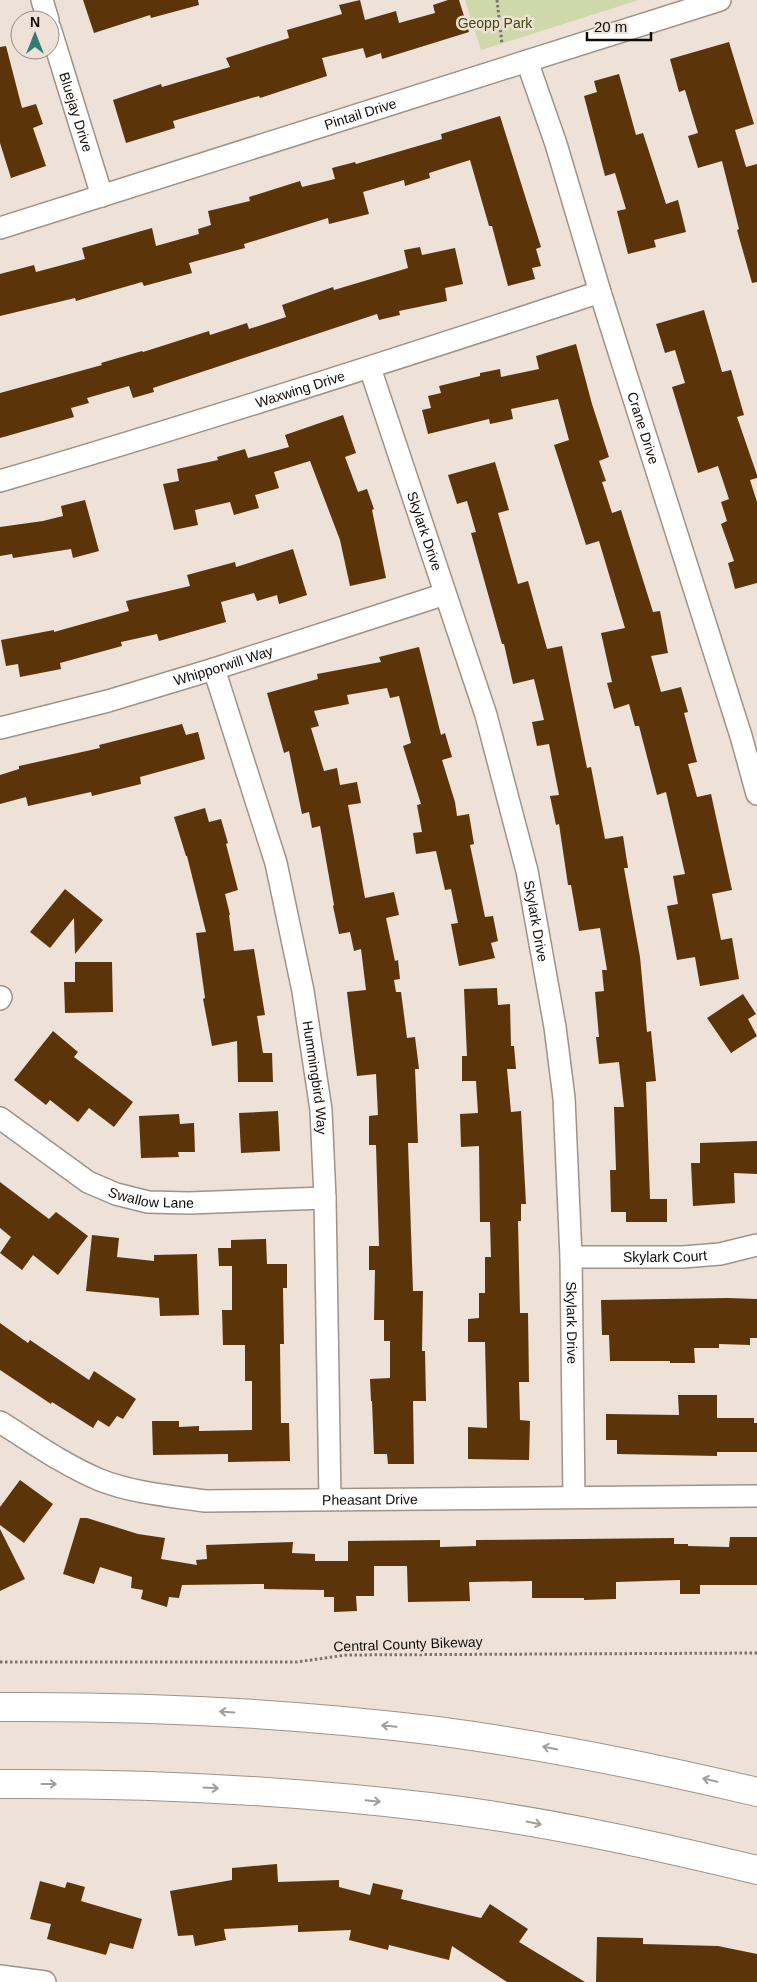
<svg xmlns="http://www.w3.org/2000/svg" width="757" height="1982" viewBox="0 0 757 1982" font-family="Arial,sans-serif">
	<rect width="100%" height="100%" fill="#eee1d7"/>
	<polygon fill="#ced8aa" points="465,0 639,0 481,50"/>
	<g fill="#5c340a">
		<polygon points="83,0 198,0 199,5 151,18 150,15 94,33"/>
		<polygon points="360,0 365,20 396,11 399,23 435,13 433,5 448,0 459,0 469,32 382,59 381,53 366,58 363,48 322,58 327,76 260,98 259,96 173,121 175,128 126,143 113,100 161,84 162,87 230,67 226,58 289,38 287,30 342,14 339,5"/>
		<polygon points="729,42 754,124 735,130 746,167 757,164 757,282 752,283 737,230 739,229 722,161 698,168 688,136 698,133 685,90 679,92 670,59"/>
		<polygon points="6,46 22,108 36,104 43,124 33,128 46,166 11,178 0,143 0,47"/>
		<polygon points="619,74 636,135 643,133 666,204 678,200 686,232 654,240 656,247 628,254 617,211 626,209 615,173 605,176 584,96 597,92 594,81"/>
		<polygon points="500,116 541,247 536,249 541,266 532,268 535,279 508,286 492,226 489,226 470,160 429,173 430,178 405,186 404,180 363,192 369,214 329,224 328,218 244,244 245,248 189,263 192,273 144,286 142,282 76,301 75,298 0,316 0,274 34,265 36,272 85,259 82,248 152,228 156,246 199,234 198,229 211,225 208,211 250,201 249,197 300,181 302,187 335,179 332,168 355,162 356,164 442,139 441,134"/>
		<polygon points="420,247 422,255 455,248 463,284 445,288 447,301 399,311 400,315 379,320 377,314 153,388 154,392 133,398 129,386 87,398 89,403 71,408 74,417 0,438 0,393 102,365 101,363 142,351 143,352 209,331 210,335 247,323 249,329 286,317 282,305 333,287 334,290 408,268 404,250"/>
		<polygon points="704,310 722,372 731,370 744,415 737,417 757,475 757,478 750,480 757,502 757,583 735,589 728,563 734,561 721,524 727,521 721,502 729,499 718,466 698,473 672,387 685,383 675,350 665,353 656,324"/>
		<polygon points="576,344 592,404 609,457 599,461 606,481 602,482 612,513 621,510 653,612 660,611 668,653 651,656 661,692 681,687 688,712 684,713 697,762 688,764 697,797 711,794 732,890 712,894 721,940 732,938 739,979 700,986 695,957 677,960 667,906 678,904 673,876 685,874 666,792 657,795 639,726 635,726 629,704 614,709 607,683 612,682 601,633 625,628 599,541 586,545 554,445 569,440 558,399 511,409 513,419 490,424 489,419 428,434 422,410 431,408 428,396 441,393 439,386 480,376 480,373 500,369 501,377 539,369 536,356"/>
		<polygon points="343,415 356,453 345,457 358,492 367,489 374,509 372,510 386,578 350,586 340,540 310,461 274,472 279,488 255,495 259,508 234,515 230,502 195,510 198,525 174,530 163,484 179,481 177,469 218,460 217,457 245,449 248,458 289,447 285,435"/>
		<polygon points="495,462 509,510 498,513 518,584 528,581 547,649 562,646 587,768 591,767 605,839 623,836 628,868 624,868 640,957 647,1032 651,1031 656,1081 646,1082 650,1199 667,1199 667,1222 626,1222 626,1212 611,1212 610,1170 616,1170 614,1107 624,1107 619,1062 599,1064 596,1037 599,1037 595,992 604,991 602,970 607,970 600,928 579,931 571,885 568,885 559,824 556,825 550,796 559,795 549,744 537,746 532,722 544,720 534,679 513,684 504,644 502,644 471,533 476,532 467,501 457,504 448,475"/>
		<polygon points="85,500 99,551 73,558 71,549 13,558 12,554 0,556 0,527 43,521 63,516 61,506"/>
		<polygon points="293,549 307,595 279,604 277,595 257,601 254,593 221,602 226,622 159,641 157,634 121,642 122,646 60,663 61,669 20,677 18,664 6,666 1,640 54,630 54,632 129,611 126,601 190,586 187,575 235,562 236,567"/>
		<polygon points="419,647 441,735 445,733 452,757 442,760 455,802 457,816 469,814 474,844 470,845 485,917 493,916 498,941 491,943 495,958 459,966 451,924 458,923 451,889 445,890 436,851 416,854 413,833 422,832 417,805 421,804 403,746 411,743 399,696 390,698 387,688 347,695 349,704 314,711 319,726 311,728 324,771 337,768 340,785 357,782 361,803 348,805 365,898 394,892 399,915 386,918 395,961 398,960 400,979 394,980 396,992 401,992 407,1038 415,1037 419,1069 415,1069 418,1143 408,1143 413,1291 423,1291 422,1351 425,1351 426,1401 413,1401 414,1464 388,1464 387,1454 374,1454 372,1401 371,1401 370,1379 390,1378 390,1341 384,1341 384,1320 374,1320 375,1270 369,1270 369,1246 379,1246 376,1145 369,1145 369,1116 378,1115 376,1074 357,1076 347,992 366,990 361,949 354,951 350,932 339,934 333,906 334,905 320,826 312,828 309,812 302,814 289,751 284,753 267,693 318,679 317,674 381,662 379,657"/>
		<polygon points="182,724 186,735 198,732 205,759 140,777 141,784 92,796 91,792 28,806 26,797 0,804 0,775 19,769 19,766 100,748 99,745"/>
		<polygon points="205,808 209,822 221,819 228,843 226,844 238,890 225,894 230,915 229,915 234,951 254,949 265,1015 257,1016 263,1053 272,1053 273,1082 238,1082 237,1041 212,1046 203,999 205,998 196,933 206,932 187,856 186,856 174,817"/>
		<polygon points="65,889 103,920 75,954 74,918 50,948 30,932"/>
		<polygon points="75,962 112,962 113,1012 65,1013 64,982 75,982"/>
		<polygon points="497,988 498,1005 510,1004 511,1046 514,1046 516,1069 507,1069 511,1112 521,1111 526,1204 521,1204 521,1221 518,1221 520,1313 528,1313 529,1382 519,1382 520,1420 530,1421 529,1460 468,1459 468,1427 487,1428 485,1342 468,1342 468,1319 479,1318 479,1293 485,1293 485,1257 491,1257 490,1222 480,1222 479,1146 461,1147 460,1114 478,1113 476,1081 462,1081 462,1056 467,1056 464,989"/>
		<polygon points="743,994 756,1014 748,1019 757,1036 731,1053 707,1018"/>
		<polygon points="53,1031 78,1052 74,1057 133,1102 114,1127 89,1108 78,1122 50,1100 46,1105 14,1080"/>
		<polygon points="278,1111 280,1151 241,1153 239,1113"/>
		<polygon points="179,1114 180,1124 194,1123 195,1152 178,1152 179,1157 141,1158 139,1116"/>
		<polygon points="757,1141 757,1174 734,1173 735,1203 693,1206 691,1163 700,1163 700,1143"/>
		<polygon points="0,1182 49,1219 56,1212 88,1236 58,1275 33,1255 22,1270 0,1253 11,1237 0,1228"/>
		<polygon points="92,1235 119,1238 117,1257 154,1261 154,1255 197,1254 199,1315 160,1316 159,1298 86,1291"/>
		<polygon points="266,1239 267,1264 287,1264 287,1288 283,1288 284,1344 280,1344 281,1423 289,1423 290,1461 228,1462 228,1454 153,1455 152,1421 179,1421 179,1427 199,1426 199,1431 252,1430 252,1381 245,1381 245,1345 223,1345 222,1310 232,1310 232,1266 219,1266 218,1248 231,1248 231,1240"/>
		<polygon points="728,1298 757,1299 757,1338 750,1338 750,1345 719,1344 719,1348 694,1348 695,1363 670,1363 670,1361 610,1361 609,1335 602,1335 601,1300"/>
		<polygon points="0,1323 28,1343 30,1340 89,1380 94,1371 136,1399 123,1419 117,1416 109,1427 98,1420 93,1428 52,1402 51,1404 0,1370"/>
		<polygon points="678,1395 717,1395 717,1418 754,1418 754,1423 757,1423 757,1452 717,1452 717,1456 617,1454 617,1440 606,1440 606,1414 679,1415"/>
		<polygon points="20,1480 53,1504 24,1543 0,1525 0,1507"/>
		<polygon points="80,1518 87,1518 138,1534 165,1538 161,1559 197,1565 196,1560 207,1559 206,1545 293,1542 292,1553 315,1554 315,1561 348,1561 348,1541 440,1540 440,1547 476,1546 476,1540 674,1538 674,1544 688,1544 688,1546 729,1547 730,1537 757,1537 757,1585 700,1585 700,1594 680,1594 680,1580 616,1582 616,1599 584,1600 584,1598 532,1598 532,1581 469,1582 470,1601 408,1602 407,1566 374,1566 374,1596 356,1596 357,1611 334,1612 334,1597 324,1597 324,1590 264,1589 264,1584 182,1585 179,1598 169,1597 167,1607 141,1599 143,1590 131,1588 132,1577 100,1567 94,1584 63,1574"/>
		<polygon points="0,1529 25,1579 0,1591"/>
		<polygon points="277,1864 278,1882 339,1880 339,1887 370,1895 373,1883 403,1890 401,1899 481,1918 490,1904 528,1929 519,1942 585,1982 507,1982 452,1946 449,1960 389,1945 388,1950 349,1940 351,1930 298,1932 298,1925 224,1929 226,1940 195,1946 193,1935 178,1936 170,1891 232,1880 232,1868"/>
		<polygon points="40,1881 65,1888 67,1882 85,1887 81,1901 142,1919 133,1949 110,1943 106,1955 47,1939 51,1924 30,1919"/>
		<polygon points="597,1937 643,1938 643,1944 718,1946 757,1954 757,1982 596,1982"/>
	</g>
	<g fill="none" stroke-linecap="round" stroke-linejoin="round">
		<defs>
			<g id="minor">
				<polyline points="42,0 48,20"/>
				<path id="s1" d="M 50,28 L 102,196"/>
				<path id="s2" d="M 527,61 L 556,144 L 600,292 L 741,736 L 757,794"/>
				<path id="s3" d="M 0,228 L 720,0"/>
				<path id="s4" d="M 370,368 L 486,715 L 527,871 L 555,1027 L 564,1098 L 571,1257 L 574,1497"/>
				<path id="s5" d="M 0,481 C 201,422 400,358 600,292"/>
				<path id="s6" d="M 214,669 L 276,863 L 303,991 L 321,1110 L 325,1198 L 330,1499"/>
				<path id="s7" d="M 0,728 L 108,701 L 214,669 L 445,594"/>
				<polyline points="0,999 1,997"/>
				<path id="s8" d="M 0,1118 L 88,1182 L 116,1194 L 148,1202 L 189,1203 L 325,1198"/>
				<path id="s9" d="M 571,1257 L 683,1257 L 720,1254 L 757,1245"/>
				<path id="s10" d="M 0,1422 C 32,1442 64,1465 100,1480 C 133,1493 170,1496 205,1501 L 757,1496"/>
				<polyline points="0,1976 45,1982"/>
			</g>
			<g id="highway">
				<path d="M 0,1707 C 146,1706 292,1713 437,1731 C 544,1745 651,1767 757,1792"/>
				<path d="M 0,1784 C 144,1783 286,1790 429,1807 C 540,1820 649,1844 757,1870"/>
			</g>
		</defs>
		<use href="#minor" stroke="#9e9389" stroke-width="24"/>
		<use href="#highway" stroke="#9e9389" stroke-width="30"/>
		<g stroke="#7c736d" stroke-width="3" stroke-dasharray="2.5 2.5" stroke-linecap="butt">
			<polyline points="497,0 502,44"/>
			<polyline points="0,1662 297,1662 346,1655 757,1653"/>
		</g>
		<use href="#minor" stroke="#fff" stroke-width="21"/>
		<use href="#highway" stroke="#fff" stroke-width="28"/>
	</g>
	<defs><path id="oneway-shaft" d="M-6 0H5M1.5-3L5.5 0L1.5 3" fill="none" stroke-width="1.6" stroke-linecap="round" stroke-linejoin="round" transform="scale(1.25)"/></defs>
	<g stroke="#9f9e9d">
		<use href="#oneway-shaft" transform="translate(227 1712) rotate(-176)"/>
		<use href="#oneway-shaft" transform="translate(389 1726) rotate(-174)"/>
		<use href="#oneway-shaft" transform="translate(550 1748) rotate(-169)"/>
		<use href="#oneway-shaft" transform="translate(710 1780) rotate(-167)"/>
		<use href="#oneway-shaft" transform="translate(49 1784)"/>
		<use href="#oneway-shaft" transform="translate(211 1788) rotate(3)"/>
		<use href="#oneway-shaft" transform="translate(373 1801) rotate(6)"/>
		<use href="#oneway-shaft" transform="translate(534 1823) rotate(11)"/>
	</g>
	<g text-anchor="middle" stroke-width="5" stroke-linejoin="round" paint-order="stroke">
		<g font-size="14" fill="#414a06" stroke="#eee1d7">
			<text x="495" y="28">Geopp Park</text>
		</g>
		<g font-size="14" fill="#100c09" stroke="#eee1d7">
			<text dy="5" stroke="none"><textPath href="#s1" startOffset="88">Bluejay Drive</textPath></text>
			<text dy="5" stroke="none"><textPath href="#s3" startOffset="378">Pintail Drive</textPath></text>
			<text dy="5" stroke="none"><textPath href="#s5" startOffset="314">Waxwing Drive</textPath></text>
			<text dy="5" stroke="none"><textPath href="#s2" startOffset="385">Crane Drive</textPath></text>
			<text dy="5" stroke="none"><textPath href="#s4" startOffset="172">Skylark Drive</textPath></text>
			<text dy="5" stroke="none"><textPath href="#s7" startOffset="232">Whipporwill Way</textPath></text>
			<text dy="5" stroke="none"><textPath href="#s4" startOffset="578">Skylark Drive</textPath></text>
			<text dy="5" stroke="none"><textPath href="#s6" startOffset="422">Hummingbird Way</textPath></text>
			<text dy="5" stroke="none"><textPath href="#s8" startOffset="175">Swallow Lane</textPath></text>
			<text dy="5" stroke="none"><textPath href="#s9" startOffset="94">Skylark Court</textPath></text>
			<text dy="5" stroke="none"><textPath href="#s4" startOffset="982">Skylark Drive</textPath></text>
			<text dy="5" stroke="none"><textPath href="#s10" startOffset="388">Pheasant Drive</textPath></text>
			<text transform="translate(408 1644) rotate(-2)" y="5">Central County Bikeway</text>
		</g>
	</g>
	<g transform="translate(35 35)"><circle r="24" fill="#eee1d7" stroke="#958c85"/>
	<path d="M0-4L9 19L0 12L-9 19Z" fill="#347b74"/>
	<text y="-8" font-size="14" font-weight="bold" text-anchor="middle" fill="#100c09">N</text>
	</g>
	<path d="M587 32v8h64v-8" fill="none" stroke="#100c09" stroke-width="2.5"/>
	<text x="594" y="32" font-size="15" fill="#100c09" stroke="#eee1d7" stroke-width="4" paint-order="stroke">20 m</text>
</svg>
